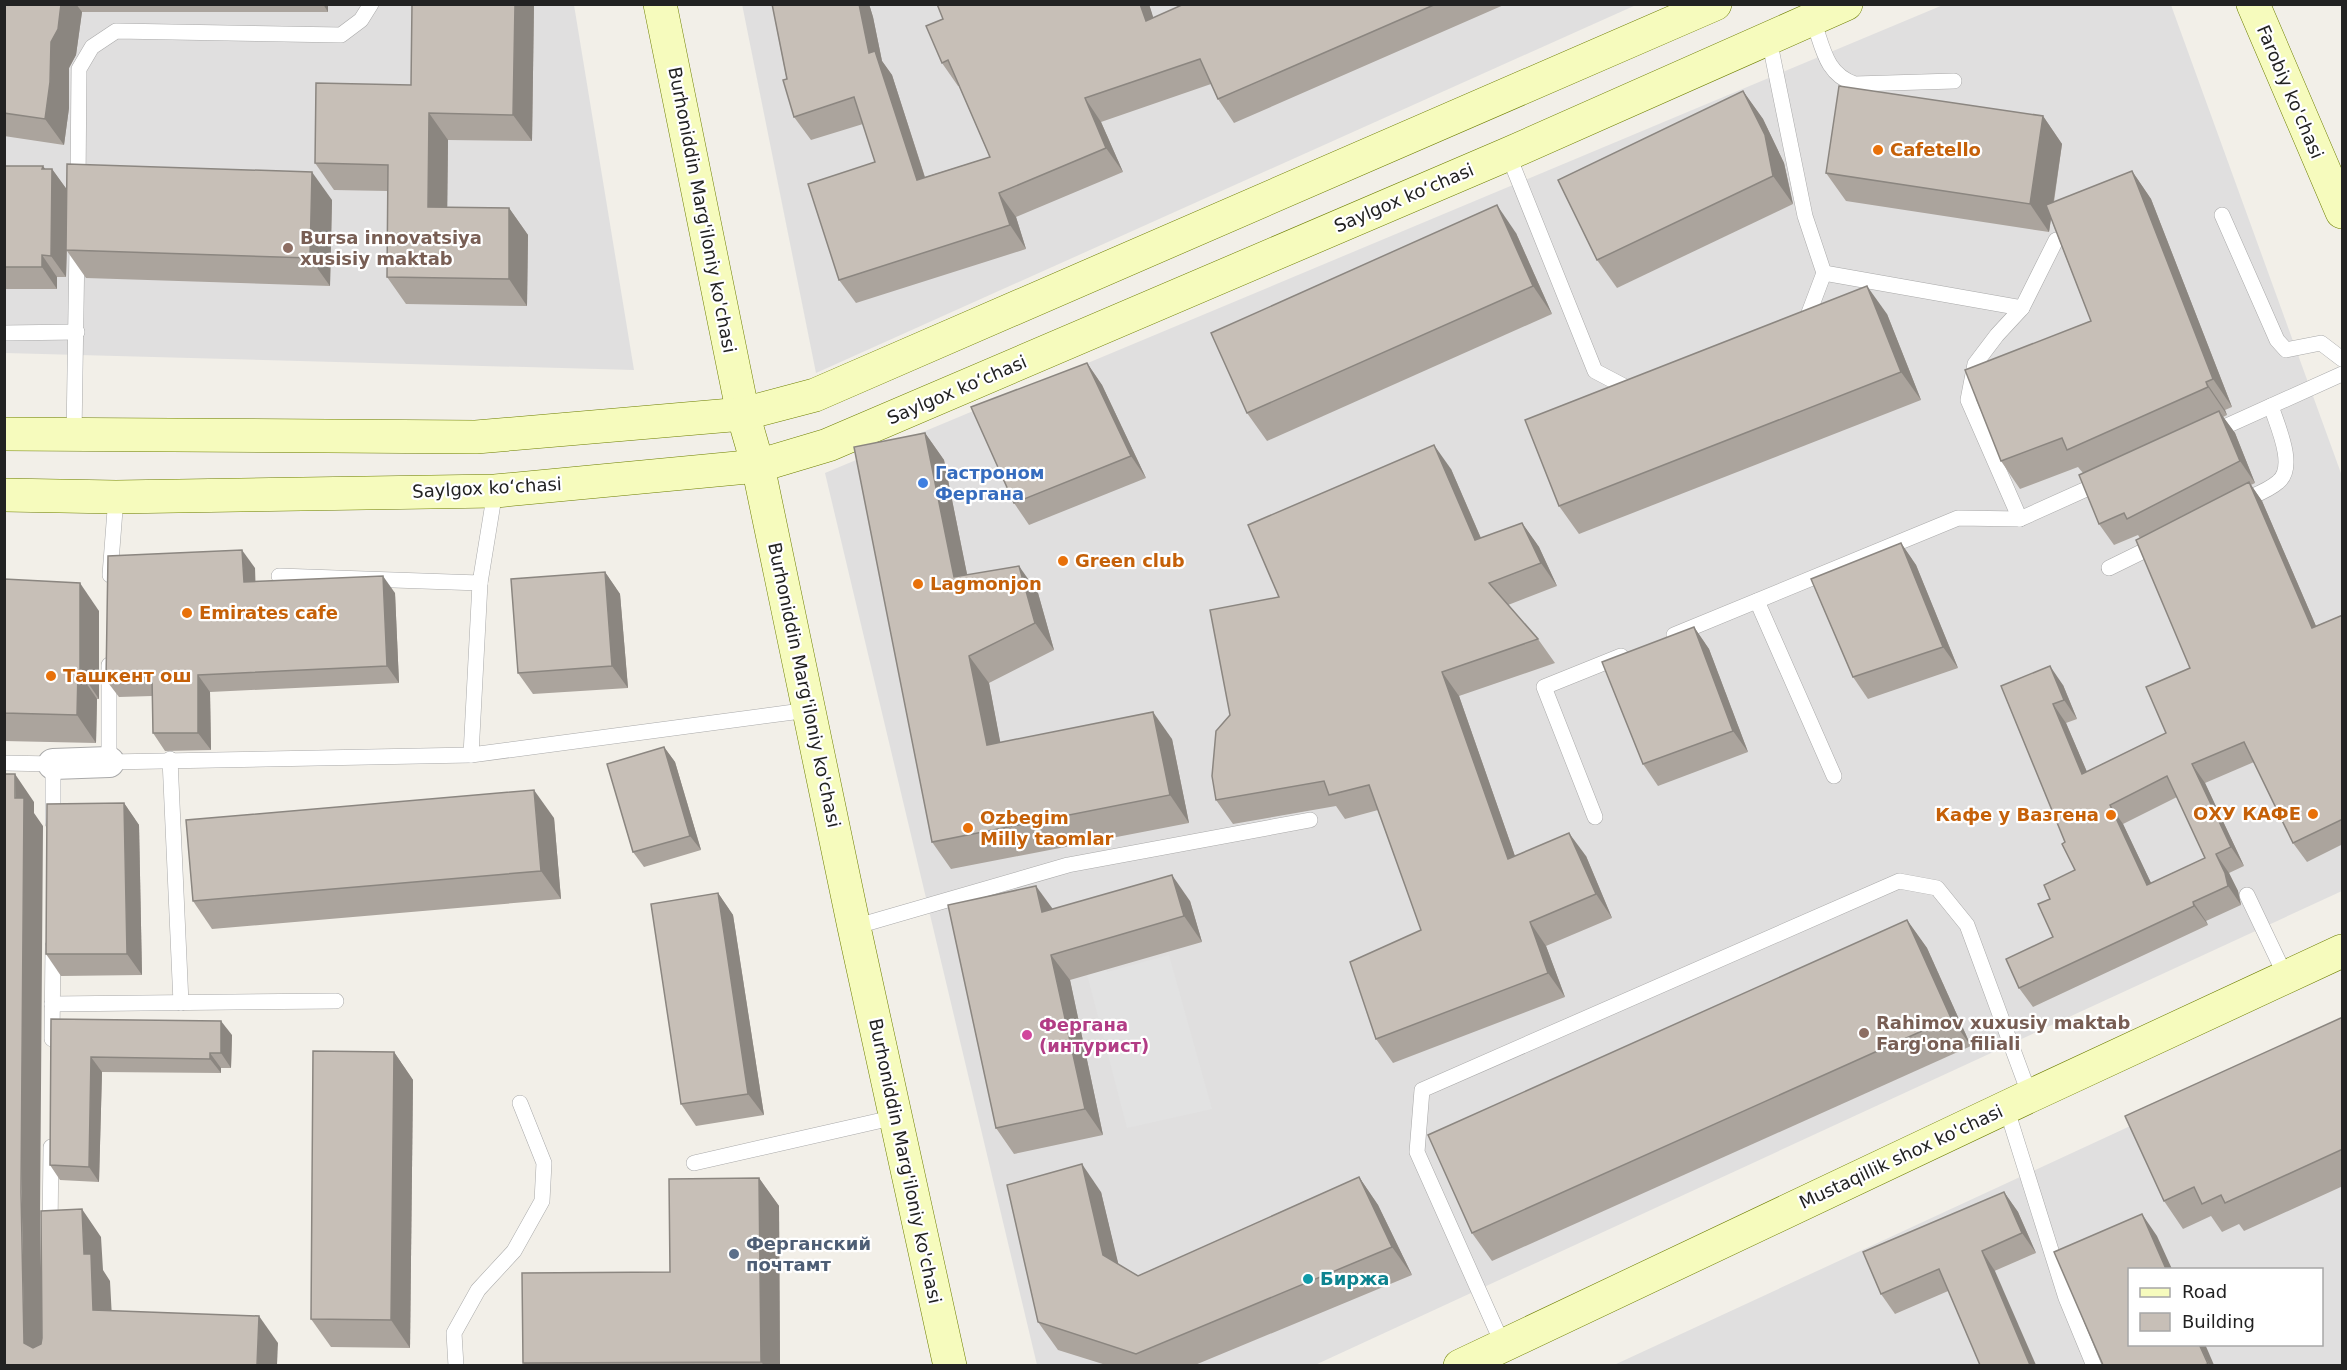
<svg xmlns="http://www.w3.org/2000/svg" width="2347" height="1370" viewBox="0 0 2347 1370" font-family="'DejaVu Sans',sans-serif">
	<rect width="100%" height="100%" fill="#f2efe8"/>
	<g fill="#e0dfdf" fill-rule="evenodd">
		<polygon points="742,4 1636,5 816,373"/>
		<polygon points="5,5 574,5 634,370 5,353"/>
		<polygon points="1943,5 2171,5 2342,476 2342,891 1315,1365 1037,1365 825,473"/>
		<path d="M 2342,1028 L 2342,1365 L 1614,1365 ZM 2130,1270 L 2322,1270 L 2322,1344 L 2130,1344 Z"/>
	</g>
	<polygon fill="#e2e2e2" points="1091,925 1107,972 1169,955 1212,1109 1127,1128 1076,932"/>
	<g fill="none" stroke-linecap="round" stroke-linejoin="round">
		<defs>
			<g id="lane">
				<path d="M 1813,20 C 1823,47 1825,74 1855,84 L 1954,81"/>
				<polyline points="1769,39 1805,216 1824,273 1804,326"/>
				<polyline points="1508,154 1595,371 1635,392 1637,391"/>
				<polyline points="78,183 79,69 92,47 116,31 341,35 361,20 371,4"/>
				<polyline points="2222,215 2277,340 2286,350 2321,343 2342,359"/>
				<polyline points="1824,273 2022,308"/>
				<polyline points="4,333 77,332"/>
				<polyline points="2211,433 2342,374"/>
				<polyline points="74,435 77,246"/>
				<path d="M 2240,502 C 2252,496 2268,491 2278,482 C 2297,467 2277,425 2271,406"/>
				<polyline points="2020,519 1968,400 1975,364 1997,335 2022,308 2056,240"/>
				<polyline points="2109,568 2160,543"/>
				<polyline points="110,575 116,497"/>
				<polyline points="279,576 480,583 495,491"/>
				<polyline points="480,583 471,755 809,710"/>
				<polyline points="1757,601 1834,776"/>
				<polyline points="1674,635 1958,518 2020,519 2102,482"/>
				<polyline points="109,665 109,762 471,755"/>
				<polyline points="170,759 181,1003"/>
				<polyline points="4,763 53,764 53,823"/>
				<polyline points="1595,817 1544,687 1621,656"/>
				<polyline points="2247,895 2286,977"/>
				<polyline points="854,927 1068,865 1310,820"/>
				<polyline points="52,1004 336,1001"/>
				<polyline points="52,1039 53,946"/>
				<polyline points="2006,1107 2066,1298 2094,1366"/>
				<polyline points="694,1163 896,1117"/>
				<polyline points="50,1231 51,1147"/>
				<polyline points="1503,1345 1417,1152 1422,1090 1899,881 1937,888 1967,925 2030,1096"/>
				<polyline points="456,1366 454,1333 478,1290 514,1251 542,1201 544,1163 520,1103"/>
			</g>
			<polyline id="street" points="53,764 109,762"/>
			<g id="secondary">
				<polyline points="660,4 743,414 758,466 854,927 950,1366"/>
				<polyline points="2253,4 2342,212"/>
				<polyline points="4,434 476,437 743,414 815,395 1715,4"/>
				<polyline points="4,495 116,497 495,491 758,466 828,445 1508,154 1846,4"/>
				<polyline points="1460,1366 2030,1096 2342,951"/>
			</g>
		</defs>
		<use href="#lane" stroke="#a9a9a9" stroke-width="16"/>
		<use href="#street" stroke="#a9a9a9" stroke-width="32"/>
		<use href="#secondary" stroke="#6e7f02" stroke-width="34"/>
		<use href="#lane" stroke="#fff" stroke-width="15"/>
		<use href="#street" stroke="#fff" stroke-width="30"/>
		<use href="#secondary" stroke="#f6fbbd" stroke-width="33"/>
	</g>
	<g fill="#aba49d" fill-rule="evenodd">
		<polygon points="4,4 328,4 328,12 82,12 76,55 69,68 69,108 64,145 4,136"/>
		<polygon points="534,4 532,141 448,140 447,207 509,208 528,235 527,306 406,304 387,277 388,191 334,190 315,163 411,85"/>
		<polygon points="772,4 869,4 873,17 882,61 892,75 925,177 990,157 959,86 958,86 942,63 943,19 937,4 1149,4 1153,18 1185,4 1506,4 1234,123 1218,99 1211,84 1101,122 1123,172 1016,217 1026,249 856,303 839,280 875,162 863,124 811,140 794,117"/>
		<polygon points="1743,91 1763,119 1784,163 1793,204 1617,288 1597,260"/>
		<path d="M 2043,116 L 2062,144 L 2054,202 L 2132,171 L 2151,199 L 2232,407 L 2225,410 L 2227,415 L 2223,417 L 2235,433 L 2255,483 L 2251,485 L 2262,501 L 2316,626 L 2343,615 L 2343,844 L 2307,862 L 2293,843 L 2254,762 L 2205,783 L 2244,866 L 2229,873 L 2238,891 L 2241,905 L 2206,921 L 2208,925 L 2033,1007 L 2019,988 L 2053,937 L 2050,899 L 2075,870 L 2065,842 L 2001,686 L 2063,685 L 2077,719 L 2066,723 L 2087,772 L 2166,733 L 2190,668 L 2140,538 L 2138,535 L 2114,545 L 2099,524 L 2083,473 L 2078,467 L 2020,489 L 2001,461 L 2091,321 L 2051,219 L 2049,232 L 1846,201 L 1826,173 ZM 2177,797 L 2205,858 L 2151,883 L 2123,824 Z"/>
		<polygon points="4,166 43,166 45,169 52,169 67,190 332,200 330,286 86,278 67,251 66,277 57,277 57,289 4,289"/>
		<polygon points="1516,233 1552,314 1267,441 1247,413"/>
		<polygon points="1887,314 1921,400 1579,534 1559,506"/>
		<polygon points="1087,363 1102,385 1146,478 1029,525 1014,503"/>
		<polygon points="925,433 944,460 967,574 1038,593 1054,650 989,683 1000,742 1172,739 1189,823 951,869 932,842"/>
		<polygon points="1451,469 1481,538 1522,523 1539,547 1557,586 1508,605 1538,639 1555,663 1459,696 1515,856 1586,856 1612,918 1546,946 1565,997 1393,1063 1376,1039 1421,930 1378,810 1345,819 1336,806 1233,824 1216,800 1230,715"/>
		<polygon points="1901,543 1916,565 1958,668 1868,699 1853,677"/>
		<polygon points="255,568 255,582 395,593 399,683 210,692 211,750 165,751 153,733 152,696 119,697 106,680"/>
		<polygon points="605,572 620,594 628,688 533,694 518,673"/>
		<polygon points="4,579 99,611 99,699 97,699 96,743 4,741"/>
		<polygon points="1694,627 1709,649 1748,752 1658,786 1643,764"/>
		<polygon points="664,747 675,762 701,850 644,867 633,852"/>
		<polygon points="124,803 139,825 142,975 61,976 46,954"/>
		<polygon points="554,818 561,899 212,929 193,901"/>
		<polygon points="718,893 733,915 764,1115 696,1126 681,1104"/>
		<polygon points="1190,901 1202,942 1070,980 1103,1135 1014,1154 996,1128 1053,909"/>
		<polygon points="1907,920 1927,948 1971,1046 1492,1261 1472,1233"/>
		<polygon points="2343,1017 2343,1186 2244,1231 2239,1224 2222,1232 2211,1216 2183,1229 2164,1201"/>
		<polygon points="51,1019 232,1035 231,1068 221,1068 221,1073 102,1072 99,1182 60,1180 50,1165"/>
		<polygon points="394,1052 413,1080 410,1348 331,1347 311,1319"/>
		<polygon points="1359,1177 1378,1205 1412,1275 1195,1365 1106,1365 1058,1350 1038,1322 1101,1192 1118,1264 1138,1276"/>
		<polygon points="759,1178 779,1206 780,1365 525,1365 523,1363 670,1272"/>
		<polygon points="2004,1192 2018,1212 2036,1253 1895,1314 1881,1294"/>
	</g>
	<g fill="#8b8680">
		<polygon points="61,4 76,4 82,12 76,55 69,68 69,108 64,145 45,119 51,42"/>
		<polygon points="323,4 328,4 328,12"/>
		<polygon points="515,4 534,4 532,141 513,115"/>
		<polygon points="859,4 869,4 873,17 882,61 892,75 933,203 917,180 869,53"/>
		<polygon points="1140,4 1149,4 1162,45 1146,21"/>
		<polygon points="1743,91 1763,119 1784,163 1793,204 1773,176"/>
		<polygon points="1085,98 1101,122 1123,172 1106,148"/>
		<polygon points="429,113 448,140 447,233 428,207"/>
		<polygon points="2043,116 2062,144 2049,232 2030,204"/>
		<polygon points="43,166 52,179 52,169 68,191 66,277 51,256 42,169"/>
		<polygon points="2132,171 2151,199 2232,407 2213,379"/>
		<polygon points="312,172 332,200 330,286 310,258"/>
		<polygon points="999,193 1016,217 1026,249 1010,225"/>
		<polygon points="1497,205 1516,233 1552,314 1533,286"/>
		<polygon points="509,208 528,235 527,306 509,279"/>
		<polygon points="42,255 57,277 57,289 42,267"/>
		<polygon points="1867,286 1887,314 1921,400 1901,372"/>
		<polygon points="1087,363 1102,385 1146,478 1131,456"/>
		<polygon points="2206,382 2225,410 2227,415 2208,387"/>
		<polygon points="2219,411 2235,433 2255,483 2240,461"/>
		<polygon points="925,433 944,460 973,604 954,577"/>
		<polygon points="1434,445 1451,469 1492,564 1475,540"/>
		<polygon points="2249,482 2262,501 2325,647 2312,628"/>
		<polygon points="1522,523 1539,547 1557,586 1541,563"/>
		<polygon points="1901,543 1916,565 1958,668 1943,647"/>
		<polygon points="242,550 255,568 256,600 244,582"/>
		<polygon points="1019,566 1038,593 1054,650 1035,623"/>
		<polygon points="605,572 620,594 628,688 612,666"/>
		<polygon points="383,576 395,593 399,683 387,666"/>
		<polygon points="80,583 99,611 99,699 80,671"/>
		<polygon points="1694,627 1709,649 1748,752 1733,731"/>
		<polygon points="969,656 989,683 1006,772 987,745"/>
		<polygon points="2050,666 2063,685 2077,719 2064,700"/>
		<polygon points="78,671 97,699 96,743 77,715"/>
		<polygon points="1442,672 1459,696 1524,882 1508,859"/>
		<polygon points="198,675 210,692 211,750 198,733"/>
		<polygon points="2053,704 2066,723 2096,793 2082,774"/>
		<polygon points="1153,712 1172,739 1189,823 1170,795"/>
		<polygon points="664,747 675,762 701,850 690,836"/>
		<polygon points="2192,764 2205,783 2244,866 2231,847"/>
		<polygon points="15,774 34,802 34,813 43,826 40,1219 43,1365 24,1343"/>
		<polygon points="534,790 554,818 561,899 541,871"/>
		<polygon points="124,803 139,825 142,975 127,954"/>
		<polygon points="2110,805 2123,824 2161,904 2147,885"/>
		<polygon points="1569,833 1586,856 1612,918 1596,894"/>
		<polygon points="2216,854 2229,873 2238,891 2241,905 2228,886"/>
		<polygon points="1172,875 1190,901 1202,942 1184,916"/>
		<polygon points="1036,886 1055,912 1042,912"/>
		<polygon points="718,893 733,915 764,1115 748,1094"/>
		<polygon points="2193,902 2206,921 2208,925 2194,906"/>
		<polygon points="1907,920 1927,948 1971,1046 1951,1018"/>
		<polygon points="1530,922 1546,946 1565,997 1548,973"/>
		<polygon points="1051,955 1070,980 1103,1135 1085,1109"/>
		<polygon points="221,1021 232,1035 231,1068 221,1053"/>
		<polygon points="394,1052 413,1080 410,1348 391,1320"/>
		<polygon points="210,1053 221,1068 221,1073 210,1059"/>
		<polygon points="91,1057 102,1072 99,1182 89,1167"/>
		<polygon points="1082,1164 1101,1192 1123,1283 1103,1255"/>
		<polygon points="1359,1177 1378,1205 1412,1275 1392,1247"/>
		<polygon points="759,1178 779,1206 780,1365 764,1365 761,1362"/>
		<polygon points="2004,1192 2018,1212 2036,1253 2022,1233"/>
		<polygon points="82,1209 101,1237 103,1270 110,1281 113,1337 93,1310 84,1254"/>
		<polygon points="2142,1214 2157,1236 2172,1269 2166,1269"/>
		<polygon points="1982,1251 1995,1271 2036,1365 2030,1365"/>
		<polygon points="259,1316 278,1343 277,1365 257,1365"/>
		<polygon points="2199,1344 2205,1344 2214,1365 2209,1365"/>
	</g>
	<g fill="#c7bfb7" stroke="#8b8680" stroke-width="1.5" fill-rule="evenodd">
		<polygon points="4,4 61,4 58,29 51,42 50,82 45,119 4,113"/>
		<polygon points="412,4 515,4 513,115 429,113 428,207 509,208 509,279 387,277 388,165 315,163 316,83 411,85"/>
		<polygon points="772,4 859,4 869,53 875,51 917,180 990,157 948,60 942,63 926,26 943,19 937,4 1140,4 1146,21 1184,4 1436,4 1218,99 1200,59 1085,98 1106,148 999,193 1010,225 839,280 808,184 875,162 854,97 794,117 783,80 787,79"/>
		<polygon points="1839,86 2043,116 2030,204 1826,173"/>
		<polygon points="1743,91 1765,135 1773,176 1597,260 1558,180"/>
		<polygon points="67,164 312,172 310,258 66,250"/>
		<polygon points="4,166 43,166 42,169 52,169 51,256 42,255 42,267 4,267"/>
		<polygon points="2132,171 2213,379 2206,382 2208,387 2067,450 2062,438 2001,461 1965,370 2091,321 2046,205"/>
		<polygon points="1497,205 1533,286 1247,413 1211,333"/>
		<polygon points="1867,286 1901,372 1559,506 1525,420"/>
		<polygon points="1087,363 1131,456 1014,503 971,407"/>
		<polygon points="2219,411 2240,461 2127,519 2124,513 2099,524 2079,475"/>
		<polygon points="925,433 954,577 1019,566 1035,623 969,656 987,745 1153,712 1170,795 932,842 854,447"/>
		<polygon points="1434,445 1475,540 1522,523 1541,563 1489,583 1538,639 1442,672 1508,859 1569,833 1596,894 1530,922 1548,973 1376,1039 1350,962 1421,930 1369,785 1329,795 1324,781 1216,800 1212,776 1216,731 1230,715 1210,610 1279,597 1248,525"/>
		<path d="M 2249,482 L 2312,628 L 2343,615 L 2343,819 L 2293,843 L 2244,742 L 2192,764 L 2231,847 L 2216,854 L 2225,873 L 2228,886 L 2193,902 L 2194,906 L 2019,988 L 2006,959 L 2053,937 L 2038,904 L 2050,899 L 2044,885 L 2075,870 L 2062,844 L 2065,842 L 2001,686 L 2050,666 L 2064,700 L 2053,704 L 2082,774 L 2166,733 L 2146,687 L 2190,668 L 2136,540 ZM 2167,776 L 2205,858 L 2147,885 L 2110,805 Z"/>
		<polygon points="1901,543 1943,647 1853,677 1811,579"/>
		<polygon points="242,550 244,582 383,576 387,666 198,675 198,733 153,733 152,677 106,680 108,556"/>
		<polygon points="605,572 612,666 518,673 511,579"/>
		<polygon points="4,579 80,583 80,671 78,671 77,715 4,713"/>
		<polygon points="1694,627 1733,731 1643,764 1602,662"/>
		<polygon points="664,747 690,836 633,852 607,764"/>
		<polygon points="4,774 15,774 15,798 24,798 21,1192 24,1343 33,1348 41,1344 42,1338 41,1211 82,1209 84,1254 91,1254 93,1310 259,1316 257,1365 4,1365"/>
		<polygon points="534,790 541,871 193,901 186,820"/>
		<polygon points="124,803 127,954 46,954 47,804"/>
		<polygon points="1172,875 1184,916 1051,955 1085,1109 996,1128 948,905 1036,886 1042,912"/>
		<polygon points="718,893 748,1094 681,1104 651,904"/>
		<polygon points="1907,920 1951,1018 1472,1233 1428,1135"/>
		<polygon points="2343,1017 2343,1149 2225,1203 2221,1195 2202,1204 2194,1187 2164,1201 2125,1116"/>
		<polygon points="51,1019 221,1021 221,1053 210,1053 210,1059 91,1057 89,1167 50,1165"/>
		<polygon points="313,1051 394,1052 391,1320 311,1319"/>
		<polygon points="1082,1164 1103,1255 1138,1276 1359,1177 1392,1247 1136,1354 1038,1322 1007,1185"/>
		<polygon points="759,1178 761,1362 523,1363 522,1273 670,1272 669,1179"/>
		<polygon points="2004,1192 2022,1233 1982,1251 2030,1365 1980,1365 1939,1269 1881,1294 1863,1252"/>
		<polygon points="2142,1214 2166,1269 2130,1269 2130,1344 2199,1344 2208,1364 2204,1365 2103,1365 2054,1252"/>
	</g>
	<g fill="#e8710a" stroke="#fff" stroke-width="2">
		<circle cx="1878" cy="150" r="6"/>
		<circle cx="1063" cy="561" r="6"/>
		<circle cx="918" cy="584" r="6"/>
		<circle cx="187" cy="613" r="6"/>
		<circle cx="51" cy="676" r="6"/>
		<circle cx="2313" cy="814" r="6"/>
		<circle cx="2111" cy="815" r="6"/>
		<circle cx="968" cy="828" r="6"/>
	</g>
	<g fill="#8d6e63" stroke="#fff" stroke-width="2">
		<circle cx="288" cy="248" r="6"/>
		<circle cx="1864" cy="1033" r="6"/>
	</g>
	<circle fill="#3f7fe0" stroke="#fff" stroke-width="2" cx="923" cy="483" r="6"/>
	<circle fill="#d1479c" stroke="#fff" stroke-width="2" cx="1027" cy="1035" r="6"/>
	<circle fill="#5c6f8a" stroke="#fff" stroke-width="2" cx="734" cy="1254" r="6"/>
	<circle fill="#0f9aa8" stroke="#fff" stroke-width="2" cx="1308" cy="1279" r="6"/>
	<g text-anchor="middle" stroke-width="4.5" stroke-linejoin="round" paint-order="stroke">
		<g font-size="18" fill="#222" stroke="#fff">
			<text transform="translate(2290 92) rotate(67)" y="6">Farobiy ko'chasi</text>
			<text transform="translate(1404 198) rotate(-23)" y="6">Saylgox koʻchasi</text>
			<text transform="translate(702 210) rotate(79)" y="6">Burhoniddin Marg'iloniy ko'chasi</text>
			<text transform="translate(957 390) rotate(-23)" y="6">Saylgox koʻchasi</text>
			<text transform="translate(487 488) rotate(-3)" y="6">Saylgox koʻchasi</text>
			<text transform="translate(804 685) rotate(78)" y="6">Burhoniddin Marg'iloniy ko'chasi</text>
			<text transform="translate(1901 1157) rotate(-25)" y="6">Mustaqillik shox ko'chasi</text>
			<text transform="translate(905 1161) rotate(78)" y="6">Burhoniddin Marg'iloniy ko'chasi</text>
		</g>
		<g font-size="18" font-weight="bold" fill="#c56008" stroke="#fff" text-anchor="start">
			<text x="1890" y="156">Cafetello</text>
			<text x="1075" y="567">Green club</text>
			<text x="930" y="590">Lagmonjon</text>
			<text x="199" y="619">Emirates cafe</text>
			<text x="63" y="682">Ташкент ош</text>
			<text x="2301" y="820" text-anchor="end">ОХУ КАФЕ</text>
			<text x="2099" y="821" text-anchor="end">Кафе у Вазгена</text>
			<text x="980" y="824">Ozbegim<tspan x="980" dy="21">Milly taomlar</tspan></text>
		</g>
		<g font-size="18" font-weight="bold" fill="#785e54" stroke="#fff" text-anchor="start">
			<text x="300" y="244">Bursa innovatsiya<tspan x="300" dy="21">xusisiy maktab</tspan></text>
			<text x="1876" y="1029">Rahimov xuxusiy maktab<tspan x="1876" dy="21">Farg'ona filiali</tspan></text>
		</g>
		<g font-size="18" font-weight="bold" fill="#366cbe" stroke="#fff" text-anchor="start">
			<text x="935" y="479">Гастроном<tspan x="935" dy="21">Фергана</tspan></text>
		</g>
		<g font-size="18" font-weight="bold" fill="#b23c85" stroke="#fff" text-anchor="start">
			<text x="1039" y="1031">Фергана<tspan x="1039" dy="21">(интурист)</tspan></text>
		</g>
		<g font-size="18" font-weight="bold" fill="#4e5e75" stroke="#fff" text-anchor="start">
			<text x="746" y="1250">Ферганский<tspan x="746" dy="21">почтамт</tspan></text>
		</g>
		<g font-size="18" font-weight="bold" fill="#0d838f" stroke="#fff" text-anchor="start">
			<text x="1320" y="1285">Биржа</text>
		</g>
	</g>
	<rect width="2347" height="1370" fill="none" stroke="#222222" stroke-width="12"/>
	<rect x="2128" y="1268" width="195" height="78" fill="#ffffff" stroke="#a7a7a7" stroke-width="1.5"/>
	<rect x="2140" y="1288" width="30" height="9" fill="#f6fbbd" stroke="#a7a7a7" stroke-width="1.5"/>
	<text x="2182" y="1298" font-size="18" fill="#222222">Road</text>
	<rect x="2140" y="1313" width="30" height="18" fill="#c7bfb7" stroke="#a7a7a7" stroke-width="1.5"/>
	<text x="2182" y="1328" font-size="18" fill="#222222">Building</text>
</svg>
